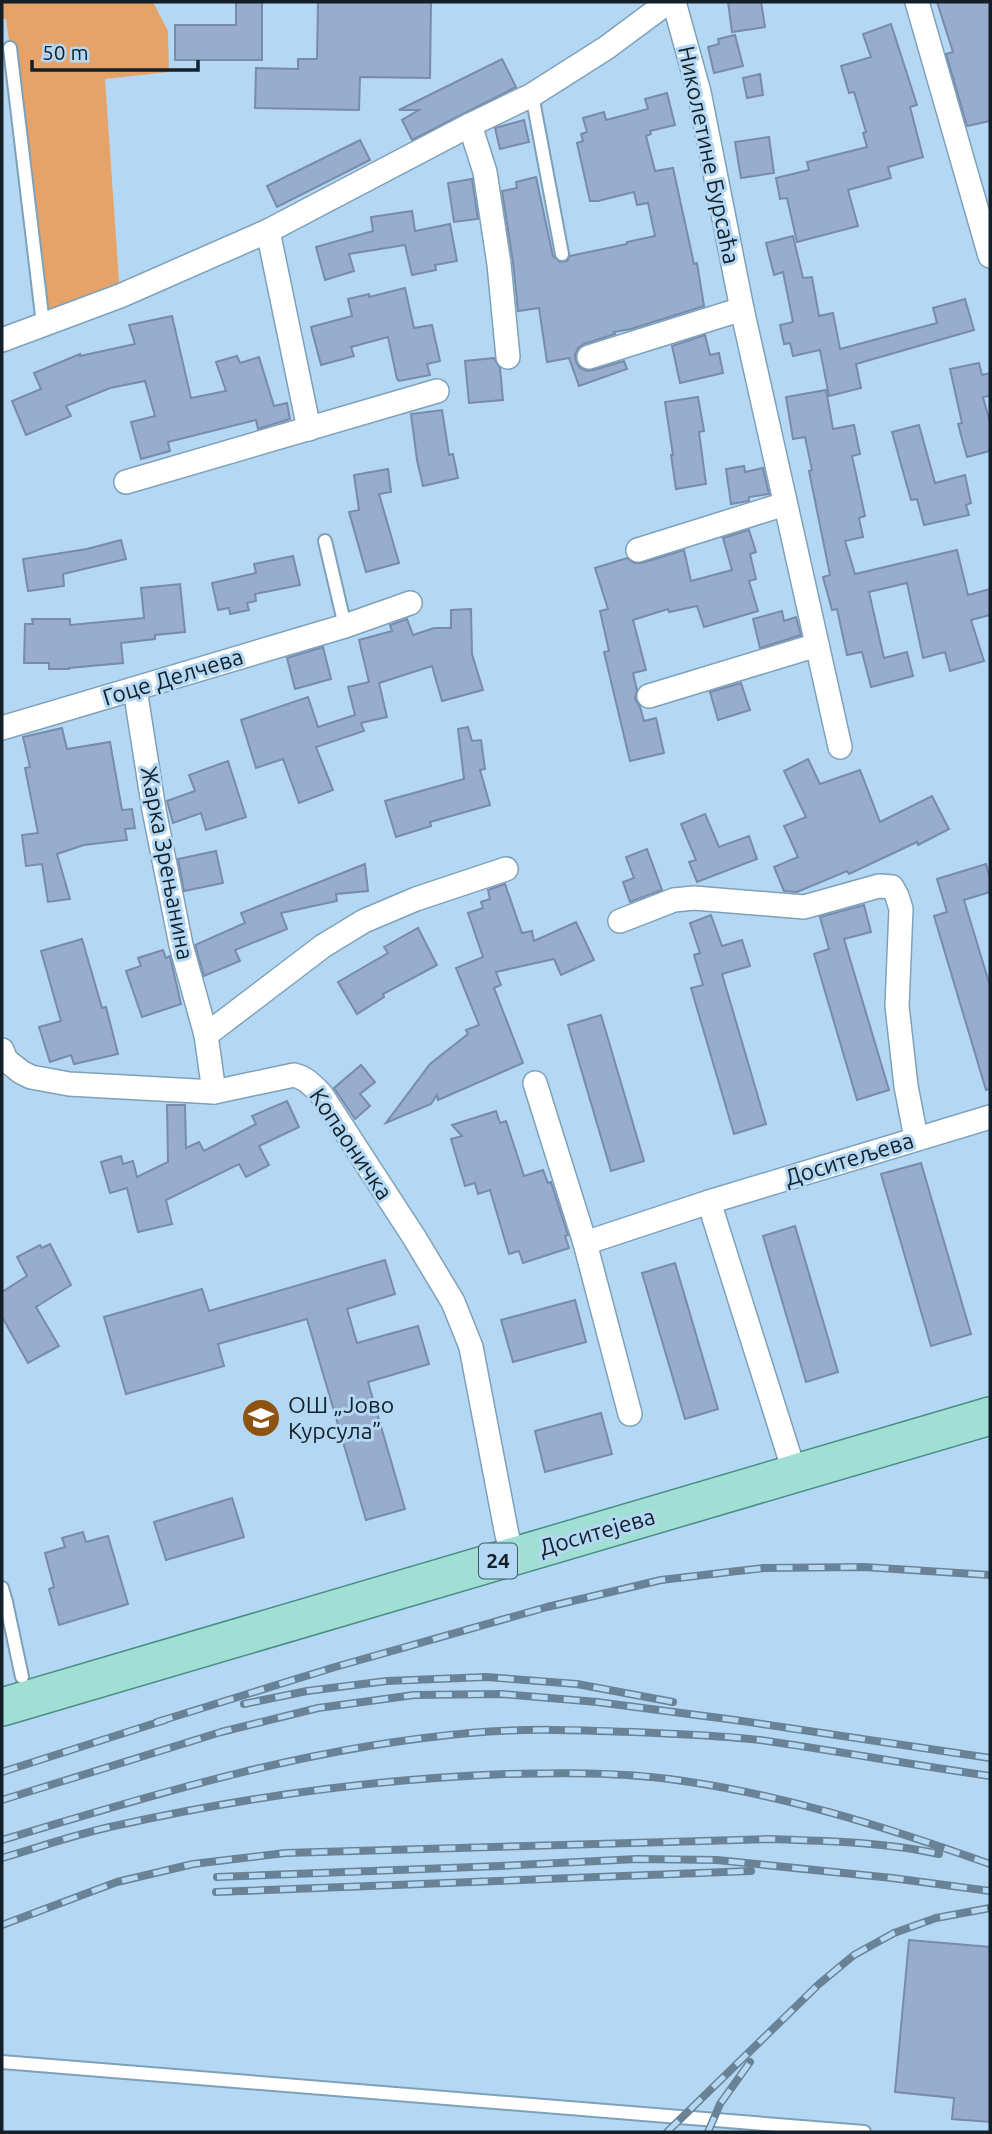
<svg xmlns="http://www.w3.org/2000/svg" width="992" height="2134" viewBox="0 0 992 2134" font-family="Ubuntu,sans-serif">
	<rect width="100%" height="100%" fill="#b4d8f3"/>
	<polygon fill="#e6a369" points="2,2 153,2 168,31 169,72 105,79 120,296 43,324 10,48 6,19 2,19"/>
	<g fill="#98accd" stroke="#788bab" stroke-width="2">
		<polygon points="236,2 262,2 262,60 175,60 175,25 236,25"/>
		<polygon points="318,2 431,2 430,78 360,77 359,110 255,108 256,68 298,69 298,59 317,59"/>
		<polygon points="728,2 761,2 765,27 732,32"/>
		<polygon points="937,2 990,2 990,121 967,126 946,54 953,52"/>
		<polygon points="891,24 917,105 910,107 923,157 888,167 891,178 848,190 858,226 797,242 787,198 780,199 776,178 809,170 807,162 867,147 863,133 866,132 854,92 849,93 841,66 871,57 863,34"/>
		<polygon points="735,35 743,66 714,73 708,47 719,44 718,39"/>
		<polygon points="502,59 516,87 412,140 402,120 419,110 399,110"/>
		<polygon points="760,74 763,95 747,98 743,78"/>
		<polygon points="667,93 675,125 650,131 651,134 646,136 655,171 673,168 694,264 697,263 704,306 631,329 614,332 615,334 584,344 578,348 575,355 576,362 580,368 587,371 593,370 624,361 627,369 579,386 569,358 547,362 539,308 518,311 513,262 502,191 517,188 516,182 536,177 553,256 560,262 567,261 570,256 627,244 627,242 655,236 648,203 637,205 634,192 598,201 590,201 577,143 583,141 581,134 587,132 583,118 604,112 606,120 648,109 645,99"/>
		<polygon points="524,120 529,142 500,149 495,128"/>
		<polygon points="769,137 774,173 741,178 735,142"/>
		<polygon points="360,140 370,160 277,207 267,186"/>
		<polygon points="472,179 478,219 454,222 448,183"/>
		<polygon points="412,211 415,231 450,224 457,261 435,265 436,270 412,275 405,245 349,254 354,271 325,280 316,247 373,231 371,217"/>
		<polygon points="793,236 803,278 812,277 819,316 833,313 840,349 937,323 933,308 965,299 974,330 856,364 861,388 829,396 820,350 793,356 790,343 784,344 780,325 793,322 783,272 774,275 766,243"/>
		<polygon points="405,288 414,328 432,325 440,361 427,364 430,375 399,381 397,379 388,337 351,347 354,356 321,365 311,327 352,316 348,299 369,294 369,297"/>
		<polygon points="172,316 191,398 226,391 216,362 237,356 240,363 259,357 274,406 287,403 290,419 258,429 256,420 168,442 170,451 141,459 131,422 155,416 145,381 110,388 66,406 71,416 26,435 12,401 41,389 34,373 80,354 80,356 135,344 129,325"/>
		<polygon points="705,335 710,355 719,353 723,373 680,383 672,346"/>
		<polygon points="494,358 500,368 503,400 469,403 465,361"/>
		<polygon points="979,363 982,375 990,373 990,396 983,397 990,423 990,451 967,457 958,424 962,423 950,369"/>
		<polygon points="826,390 833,429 854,425 860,454 852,456 865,516 859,518 863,537 845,541 855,574 957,550 968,595 990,589 990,615 971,620 984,661 950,671 945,652 923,658 907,583 869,592 884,658 907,652 913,676 871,687 862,652 847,655 837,609 832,610 823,577 830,575 809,471 812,470 805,437 793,439 786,397"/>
		<polygon points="698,397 704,431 699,432 706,484 676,489 671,455 673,455 665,402"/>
		<polygon points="442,410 449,455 453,454 458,478 423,486 417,460 411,414"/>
		<polygon points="919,425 935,483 965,475 971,503 966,505 969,515 924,525 917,499 911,500 892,432"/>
		<polygon points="744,466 745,472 763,468 769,494 749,497 749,501 731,504 726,469"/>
		<polygon points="388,469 391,492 379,494 399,563 366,572 349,512 359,510 354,475"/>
		<polygon points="749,530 756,552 750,554 756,579 749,581 758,611 704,627 697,606 669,612 668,609 633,620 646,670 633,673 637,690 635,699 640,707 644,721 656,718 664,753 630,761 604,652 609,651 600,611 608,609 595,568 627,558 634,563 642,563 684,550 691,581 732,570 723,538"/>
		<polygon points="121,540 126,559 63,574 64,586 28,591 23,559 87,549"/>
		<polygon points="293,556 300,585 255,594 256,601 247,603 249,610 230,614 229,608 218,610 212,583 256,573 254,564"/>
		<polygon points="180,584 185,632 155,635 155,639 121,643 123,663 69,668 69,669 49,669 49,663 24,663 25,624 33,624 32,619 70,619 70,625 144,618 141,588"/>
		<polygon points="471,609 472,654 483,690 442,701 432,666 379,683 387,717 361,723 364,731 316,747 333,790 299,803 283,759 256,768 241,720 308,697 318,727 355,715 348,687 369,682 359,640 392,631 390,625 407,619 413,635 434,628 451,628 451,610"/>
		<polygon points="782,611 784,621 796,617 801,635 760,648 753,619"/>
		<polygon points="323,647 331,679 295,689 287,658"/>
		<polygon points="741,683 750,710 718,720 710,692"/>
		<polygon points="468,727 472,741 481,740 485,769 480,770 490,805 430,822 431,826 396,837 385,801 464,779 458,729"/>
		<polygon points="62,728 67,749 110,742 122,810 132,809 135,828 125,829 127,840 84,845 57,854 70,899 48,902 42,864 26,866 22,835 38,833 25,768 30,767 23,737"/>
		<polygon points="808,759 820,784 860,770 880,822 932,796 949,829 918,845 917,842 849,874 847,871 797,892 784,891 774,867 798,857 784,826 806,817 784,771"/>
		<polygon points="228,761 246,817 206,830 201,813 173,823 167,801 195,791 189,775"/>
		<polygon points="705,814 719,847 749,836 757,859 697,882 689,862 696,860 681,824"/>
		<polygon points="647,849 662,890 630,902 623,882 634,878 626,857"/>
		<polygon points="216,851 223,883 184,891 178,859"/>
		<polygon points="365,864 368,891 336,894 337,901 281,913 287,929 235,950 240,961 204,976 195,945 245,923 241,913"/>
		<polygon points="986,864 990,879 990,892 964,900 990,986 990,1089 986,1090 934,916 947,912 937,879"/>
		<polygon points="505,884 522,933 532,931 534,941 576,922 594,960 561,975 554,959 496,972 501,985 494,988 523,1063 438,1100 437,1095 431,1104 386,1123 430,1064 468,1034 466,1030 479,1025 456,968 483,957 468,913 483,908 481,902 490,899 488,890"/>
		<polygon points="864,905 871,932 844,939 889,1090 857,1100 814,954 829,949 820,917"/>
		<polygon points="711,915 722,946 742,940 750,966 722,974 766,1124 734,1134 691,988 703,985 694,955 700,953 690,923"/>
		<polygon points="418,928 437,965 383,994 384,997 357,1014 338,982 388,953 384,947"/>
		<polygon points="82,939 102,1008 106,1007 118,1054 74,1064 71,1055 50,1062 39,1027 61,1021 41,951"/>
		<polygon points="163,950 166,958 170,956 181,1004 142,1017 126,971 141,966 138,958"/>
		<polygon points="601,1015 644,1161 611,1171 568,1025"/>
		<polygon points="361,1065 375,1082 360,1094 370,1106 355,1119 334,1088"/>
		<polygon points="287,1101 299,1127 259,1146 269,1165 246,1177 239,1164 166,1200 172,1224 138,1232 127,1188 110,1193 101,1162 121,1156 123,1164 133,1161 137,1177 168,1162 167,1105 185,1105 186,1148 199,1142 204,1151 256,1124 252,1116"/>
		<polygon points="496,1111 500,1123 506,1121 524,1176 543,1170 548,1183 551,1182 568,1235 565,1236 569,1248 523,1263 519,1251 509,1254 490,1190 478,1194 475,1183 465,1186 451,1139 462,1136 452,1125"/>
		<polygon points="921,1163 971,1334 931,1346 881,1174"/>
		<polygon points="795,1226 838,1372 806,1382 763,1236"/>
		<polygon points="50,1244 71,1285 36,1307 59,1346 28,1363 2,1317 2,1292 27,1276 17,1257 40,1245 42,1248"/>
		<polygon points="385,1260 395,1294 347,1309 357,1343 418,1326 429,1364 368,1382 405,1509 366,1520 307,1319 218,1344 224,1366 126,1394 104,1317 202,1289 209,1311"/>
		<polygon points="675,1263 718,1409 685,1419 642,1273"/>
		<polygon points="575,1300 586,1342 513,1362 501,1320"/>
		<polygon points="601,1413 612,1454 545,1472 535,1431"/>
		<polygon points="232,1498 244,1537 166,1560 154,1522"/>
		<polygon points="83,1532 86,1542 108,1536 128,1604 59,1625 49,1589 54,1587 45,1553 65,1547 62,1538"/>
		<polygon points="909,1940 990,1947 990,2122 952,2119 954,2098 895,2092"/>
	</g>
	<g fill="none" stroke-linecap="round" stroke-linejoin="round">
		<defs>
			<g id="service">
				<polyline points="10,48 43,324"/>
				<polyline points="532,95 562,254"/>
				<polyline points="325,541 345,626"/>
				<polyline points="2,1588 6,1602 2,1603"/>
				<polyline points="6,1602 22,1677"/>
				<polyline points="2,2062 864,2132"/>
			</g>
			<g id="minor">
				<polyline points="674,2 699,92 742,309 840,747"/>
				<polyline points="917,2 990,256"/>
				<polyline points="470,125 485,172 499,264 508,357"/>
				<polyline points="268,231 309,429"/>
				<polyline points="2,340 120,296 268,231 470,125 532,95 606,48 668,2"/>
				<polyline points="589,357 742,309"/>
				<polyline points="126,482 437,391"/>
				<polyline points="638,550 785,504"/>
				<polyline points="135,689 154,810 181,945 206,1035"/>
				<polyline points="649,696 817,645"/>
				<polyline points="2,728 345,626 410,603"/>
				<polyline points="620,921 674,900 694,898 804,907 879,886 892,887 897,896 901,909 897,1006 906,1086 916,1138"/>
				<path d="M 2,1050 L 6,1060 L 21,1072 L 31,1077 L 69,1084 L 214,1092 L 294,1075 C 306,1078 312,1085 321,1094 L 414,1237 L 453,1302 L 471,1347 L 507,1535 L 514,1557"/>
				<polyline points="535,1083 585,1243 630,1414"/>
				<polyline points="214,1092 206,1035 323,946 364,921 416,899 506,869"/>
				<polyline points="585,1243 709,1202"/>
				<polyline points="795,1474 709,1202 990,1117"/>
			</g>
			<polyline id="primary" points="2,1707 990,1416"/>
		</defs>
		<use href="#service" stroke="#7ea1ba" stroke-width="16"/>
		<use href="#minor" stroke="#7ea1ba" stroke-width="26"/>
		<use href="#primary" stroke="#468e86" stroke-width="40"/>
		<use href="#service" stroke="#fff" stroke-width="12"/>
		<use href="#minor" stroke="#fff" stroke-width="23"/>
		<use href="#primary" stroke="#a1dfd4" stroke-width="37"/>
		<defs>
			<g id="rail">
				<polyline points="244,1704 307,1691 387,1681 486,1677 577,1684 673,1702"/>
				<polyline points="157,1722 335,1667 547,1607 661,1580 764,1568 864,1567 990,1575"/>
				<polyline points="2,1772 165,1720"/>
				<polyline points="2,1800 221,1732 318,1708 414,1695 502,1694 597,1702 735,1720 990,1758"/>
				<path d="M 2,1840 C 155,1794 309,1747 470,1733 C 524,1728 579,1730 634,1732 C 676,1734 719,1735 760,1740 C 837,1751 913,1765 990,1776"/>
				<path d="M 2,1858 C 40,1847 79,1833 119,1825 C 245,1797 377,1779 506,1774 C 560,1773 615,1772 669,1779 C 779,1793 886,1827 990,1864"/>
				<polyline points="217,1877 500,1866 637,1859 717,1860 892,1878 990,1891"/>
				<polyline points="216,1892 751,1871"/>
				<path d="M 2,1925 L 117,1882 L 193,1864 L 285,1853 L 770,1839 C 826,1841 884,1842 939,1854"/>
				<polyline points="667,2132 819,1984 854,1955 894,1933 936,1918 990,1908"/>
				<polyline points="708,2132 720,2104 750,2062"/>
			</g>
		</defs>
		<use href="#rail" stroke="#698296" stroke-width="8"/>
		<use href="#rail" stroke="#b4d8f3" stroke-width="5" stroke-dasharray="16" stroke-linecap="butt"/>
	</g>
	<defs>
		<symbol id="school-disc" viewBox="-11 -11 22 22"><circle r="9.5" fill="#8e5211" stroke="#b4d8f3"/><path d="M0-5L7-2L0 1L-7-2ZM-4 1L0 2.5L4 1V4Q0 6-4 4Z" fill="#fff"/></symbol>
	</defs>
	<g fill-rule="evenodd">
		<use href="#school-disc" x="239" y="1396" width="44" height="44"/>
	</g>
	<g text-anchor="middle" stroke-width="6" stroke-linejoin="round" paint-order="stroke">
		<rect fill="#b4d8f3" stroke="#435766" stroke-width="2" x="479" y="1543.5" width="38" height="35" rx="5"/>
		<g font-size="21" font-weight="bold" fill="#13202a">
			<text x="498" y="1568">24</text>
		</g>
		<g font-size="23" fill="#13202a" stroke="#b4d8f3">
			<text transform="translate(709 155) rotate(78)" y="8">Николетине Бурсаћа</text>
			<text transform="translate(173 677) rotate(-17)" y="8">Гоце Делчева</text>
			<text transform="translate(167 863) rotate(79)" y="8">Жарка Зрењанина</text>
			<text transform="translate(351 1144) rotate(56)" y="8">Копаоничка</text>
			<text transform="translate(849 1159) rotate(-17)" y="8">Доситељева</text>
			<text transform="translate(597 1532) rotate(-16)" y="8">Доситејева</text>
		</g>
		<g font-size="23" fill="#13202a" stroke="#b4d8f3" text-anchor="start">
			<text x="288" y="1413">ОШ „Јово<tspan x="288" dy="26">Курсула”</tspan></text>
		</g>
	</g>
	<rect width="992" height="2134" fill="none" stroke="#13202a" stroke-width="7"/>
	<path d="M32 60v10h166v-10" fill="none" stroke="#13202a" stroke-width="3.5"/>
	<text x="42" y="60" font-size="21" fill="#13202a" stroke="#b4d8f3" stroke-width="5" paint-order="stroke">50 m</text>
</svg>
